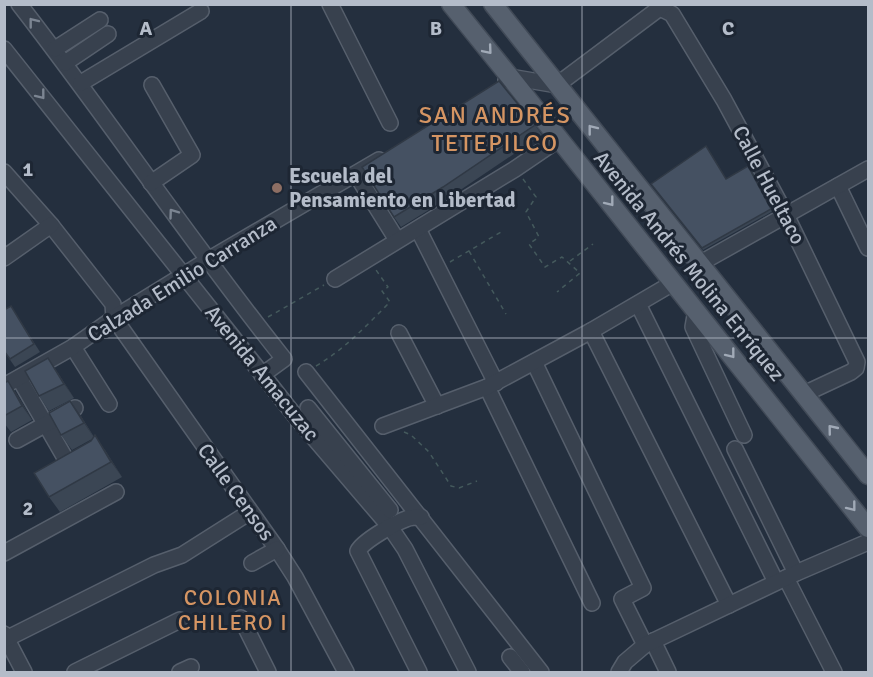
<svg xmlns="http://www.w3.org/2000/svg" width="873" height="677" viewBox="0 0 873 677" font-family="Signika,sans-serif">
	<rect width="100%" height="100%" fill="#242f3e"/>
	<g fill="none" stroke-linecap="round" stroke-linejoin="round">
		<defs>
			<g id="minor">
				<path d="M 19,4 C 110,121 192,244 284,359 L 262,375"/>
				<polyline points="330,4 390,123"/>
				<polyline points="658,4 660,8 672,14 724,100 786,215 857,362 856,368 851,372 804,394"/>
				<polyline points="4,49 296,417 390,527 405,549 468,672"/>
				<polyline points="55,49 100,20"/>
				<polyline points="65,63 108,34"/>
				<polyline points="506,80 510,77 557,85 665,4"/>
				<polyline points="81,83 201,11"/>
				<polyline points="4,172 51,225 113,304 114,318 277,549 295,577 346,672"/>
				<polyline points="356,174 397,240"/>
				<polyline points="151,183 192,155 152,85"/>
				<polyline points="838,186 868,248"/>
				<polyline points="418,229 496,383"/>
				<polyline points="4,258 51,225"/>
				<polyline points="699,264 868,169"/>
				<polyline points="335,279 515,169 559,139"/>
				<polyline points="638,304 776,582"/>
				<polyline points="696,310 693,327 744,435"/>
				<polyline points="591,331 729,605"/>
				<polyline points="399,333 437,406"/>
				<polyline points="73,347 109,404"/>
				<polyline points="534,362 643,588 622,599 645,645"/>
				<polyline points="306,372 541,672"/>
				<polyline points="19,378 68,463"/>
				<polyline points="4,386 73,347 114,318 208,260 379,160"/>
				<polyline points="487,387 592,603"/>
				<polyline points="308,408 390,510"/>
				<polyline points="383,426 487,387 591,331 673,283"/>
				<polyline points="17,440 75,408"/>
				<polyline points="735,449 796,573"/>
				<polyline points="4,553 116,492"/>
				<polyline points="252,563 277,549"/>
				<polyline points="786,578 834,672"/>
				<polyline points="241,618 268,672"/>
				<polyline points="4,634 24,672"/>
				<polyline points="4,640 154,565 182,555 250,512"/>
				<polyline points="653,641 668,672"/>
				<polyline points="510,657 522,672"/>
				<polyline points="75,672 180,620"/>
				<polyline points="180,672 191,667"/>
				<path d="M 419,672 L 358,551 C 363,541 395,523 406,519 C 410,517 416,517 421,517"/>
				<polyline points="619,672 625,662 645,645 796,573 868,542"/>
			</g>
			<g id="major">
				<polyline points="451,4 510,77 868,528"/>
				<polyline points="493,4 868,475"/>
			</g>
		</defs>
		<use href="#minor" stroke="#565f6c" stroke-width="18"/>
		<use href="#major" stroke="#414a57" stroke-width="21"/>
		<g stroke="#44595c" stroke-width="1.5" stroke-dasharray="4.5 4.5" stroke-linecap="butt">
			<polyline points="523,179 536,197 526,212 539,237 529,244 545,267 562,257 580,273 557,292"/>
			<polyline points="469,251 506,314"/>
			<polyline points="570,261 593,244"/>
			<polyline points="450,262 501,232"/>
			<polyline points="268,317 324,285"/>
			<path d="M 316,366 C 345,349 367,325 390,302 L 382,291 L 388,287 L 376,270"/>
			<polyline points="404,432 411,435 429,452 451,486 459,488 477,481"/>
		</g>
		<use href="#minor" stroke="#38414e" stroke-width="15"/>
		<use href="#major" stroke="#56606e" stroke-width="18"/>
	</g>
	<g fill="#3b4654">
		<polygon points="535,125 542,135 450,197 401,227 394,217"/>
		<polygon points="750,168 773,211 703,250 651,184 726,179"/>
		<polygon points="16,314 40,352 15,367 4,351"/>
		<polygon points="58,373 74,398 49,411 39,396"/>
		<polygon points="8,381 18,396 32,420 11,432 4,423 4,383"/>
		<polygon points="81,416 94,437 105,450 122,477 60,512 49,497 92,439 72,450 61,435"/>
	</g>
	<g fill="#303945">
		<polygon points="48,358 58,373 74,398 64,384"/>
		<polygon points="8,381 18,396 32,420 22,406"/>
		<polygon points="70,401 81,416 94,438 84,423"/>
		<polygon points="95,435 105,450 122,477 111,462"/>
	</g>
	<g fill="#455162" stroke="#303945" stroke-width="1.5">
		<polygon points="499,81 535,125 443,187 394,217 362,167"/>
		<polygon points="706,146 726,179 748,166 771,209 702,248 651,184"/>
		<polygon points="11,306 34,344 10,359 4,351 4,310"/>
		<polygon points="48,358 64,384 39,396 25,371"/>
		<polygon points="8,381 22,406 4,416 4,383"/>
		<polygon points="70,401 84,423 61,435 49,413"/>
		<polygon points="95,435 111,462 49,497 34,473 91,441"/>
	</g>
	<defs><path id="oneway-chevron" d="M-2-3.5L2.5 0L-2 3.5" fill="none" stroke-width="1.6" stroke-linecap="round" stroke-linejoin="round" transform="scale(1.5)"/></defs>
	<g stroke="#7c8592">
		<use href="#oneway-chevron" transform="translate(33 22) rotate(-128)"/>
		<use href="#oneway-chevron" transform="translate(41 95) rotate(52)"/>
		<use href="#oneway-chevron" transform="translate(173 213) rotate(-126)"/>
	</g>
	<g stroke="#a1aab7">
		<use href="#oneway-chevron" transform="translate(488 50) rotate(50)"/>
		<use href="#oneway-chevron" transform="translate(592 129) rotate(-128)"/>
		<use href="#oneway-chevron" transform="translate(610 202) rotate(52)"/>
		<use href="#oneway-chevron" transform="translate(731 354) rotate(52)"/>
		<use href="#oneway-chevron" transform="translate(832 429) rotate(-129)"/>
		<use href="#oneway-chevron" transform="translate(852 507) rotate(52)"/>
	</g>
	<path fill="none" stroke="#b4bcc9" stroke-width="1.5" stroke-opacity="0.55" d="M 291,4 L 291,672M 582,4 L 582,672M 4,338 L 868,338"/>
	<circle fill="#8d6e63" stroke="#1d2633" stroke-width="2" cx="277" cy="188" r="6"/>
	<g text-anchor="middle" stroke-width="6" stroke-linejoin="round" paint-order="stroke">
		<g font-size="21" font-weight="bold" fill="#b4bcc9" stroke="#1d2633" text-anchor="start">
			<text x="289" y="183">Escuela del<tspan x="289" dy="24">Pensamiento en Libertad</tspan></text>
		</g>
		<g font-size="21" fill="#b4bcc9" stroke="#1d2633">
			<text transform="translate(769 185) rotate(62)" y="7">Calle Hueltaco</text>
			<text transform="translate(689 266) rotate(51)" y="7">Avenida Andrés Molina Enríquez</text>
			<text transform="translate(182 279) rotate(-32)" y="7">Calzada Emilio Carranza</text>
			<text transform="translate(262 373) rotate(51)" y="7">Avenida Amacuzac</text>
			<text transform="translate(236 492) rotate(54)" y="7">Calle Censos</text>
		</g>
		<g font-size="22" letter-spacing="1.5" fill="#d59563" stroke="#1d2633">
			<text x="233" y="605">COLONIA<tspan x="233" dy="25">CHILERO I</tspan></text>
		</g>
		<g font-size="24" letter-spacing="1.5" fill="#d59563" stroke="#1d2633">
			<text x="495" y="123">SAN ANDRÉS<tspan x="495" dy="28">TETEPILCO</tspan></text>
		</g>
	</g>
	<g font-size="20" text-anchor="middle" font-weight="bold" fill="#b4bcc9" stroke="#1d2633" stroke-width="6" stroke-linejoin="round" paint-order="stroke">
		<text x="146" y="35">A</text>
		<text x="436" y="35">B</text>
		<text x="728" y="35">C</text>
		<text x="28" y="176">1</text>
		<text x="28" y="515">2</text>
	</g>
	<rect width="873" height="677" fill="none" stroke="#b4bcc9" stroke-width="12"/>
</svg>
